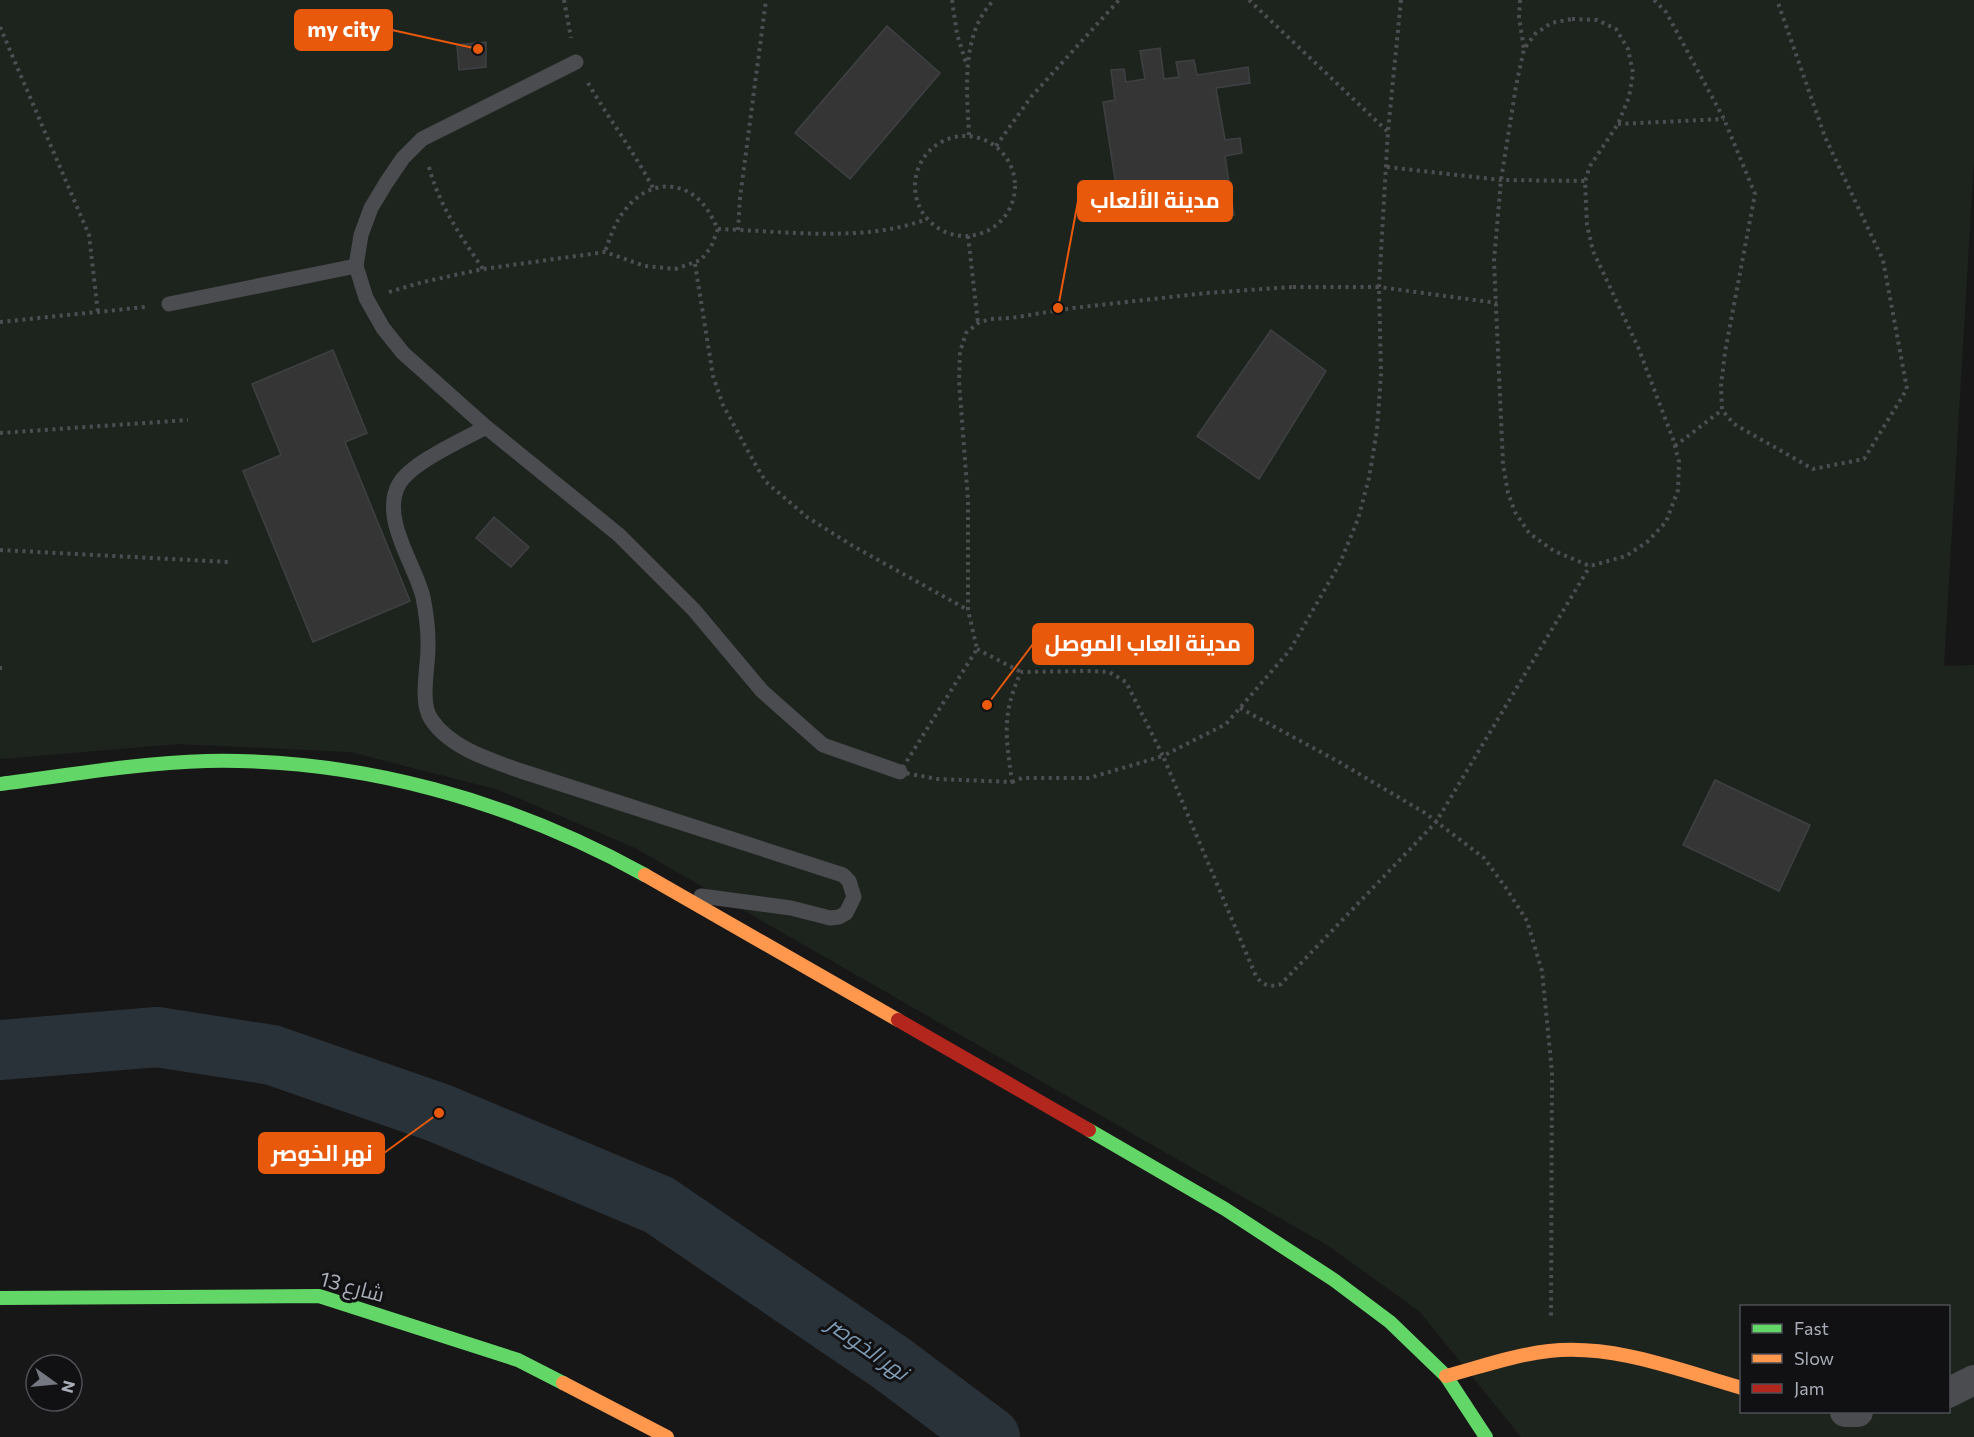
<svg xmlns="http://www.w3.org/2000/svg" width="1974" height="1437" viewBox="0 0 1974 1437" font-family="Commissioner,Cairo,sans-serif">
	<rect width="100%" height="100%" fill="#171717"/>
	<path fill="#1d241e" fill-rule="evenodd" d="M 0,0 L 1974,0 L 1974,160 L 1944,666 L 1974,665 L 1974,1437 L 1521,1437 L 1420,1312 L 1330,1247 L 635,848 L 499,790 L 350,752 L 178,744 L 0,759 ZM 1742,1306 L 1948,1306 L 1948,1412 L 1742,1412 Z"/>
	<g fill="none" stroke-linecap="round" stroke-linejoin="round">
		<polyline stroke="#2a3239" stroke-width="60" points="0,1050 157,1037 272,1055 439,1113 659,1205 891,1363 990,1437"/>
	</g>
	<g fill="#353536" stroke="#3f4043" stroke-width="1.5">
		<polygon points="887,26 940,73 850,179 795,133"/>
		<polygon points="486,42 486,67 459,70 457,45"/>
		<polygon points="1160,48 1164,79 1179,77 1176,62 1194,60 1197,75 1248,67 1250,83 1216,88 1225,140 1240,138 1242,153 1225,156 1234,215 1213,218 1207,181 1177,187 1179,200 1148,205 1145,182 1116,186 1103,102 1115,100 1111,70 1124,69 1126,82 1145,79 1140,51"/>
		<polygon points="1271,330 1326,371 1259,479 1197,436"/>
		<polygon points="333,350 367,433 345,442 410,601 313,642 243,471 281,455 252,384"/>
		<polygon points="494,517 529,547 511,567 476,538"/>
		<polygon points="1715,780 1810,825 1779,891 1683,845"/>
	</g>
	<g fill="none" stroke-linecap="round" stroke-linejoin="round">
		<g stroke="#4d4e52" stroke-width="4" stroke-dasharray="3 4.5" stroke-linecap="butt">
			<polyline points="564,0 571,38"/>
			<polyline points="952,0 957,34 967,66"/>
			<polyline points="1249,0 1387,131"/>
			<polyline points="1401,0 1388,131 1379,287 1497,303"/>
			<polyline points="1520,0 1519,17 1524,49"/>
			<polyline points="1654,0 1666,12 1724,119 1755,194 1725,352 1721,386 1722,410 1734,424 1813,469 1864,459 1907,389 1883,260 1825,137 1777,0"/>
			<polygon points="1572,19 1597,20 1616,29 1628,49 1633,73 1629,97 1618,124 1590,166 1585,181 1587,225 1593,251 1638,347 1673,439 1679,462 1678,490 1666,522 1647,542 1626,556 1590,566 1554,551 1529,533 1515,512 1508,493 1503,464 1494,261 1501,180 1516,86 1524,49 1535,34 1551,23"/>
			<polyline points="0,27 89,235 98,313"/>
			<path d="M 588,83 C 609,119 634,152 653,188"/>
			<polyline points="1618,124 1724,119"/>
			<path d="M 969,135 C 967,91 960,34 994,0"/>
			<circle cx="965" cy="186" r="50"/>
			<polyline points="996,146 1031,97 1119,0"/>
			<path d="M 429,167 C 439,205 461,237 483,269"/>
			<polyline points="1387,167 1501,180 1585,181"/>
			<path d="M 718,229 C 784,231 864,243 927,219"/>
			<polyline points="738,230 740,198 766,0"/>
			<polyline points="968,236 978,323"/>
			<polyline points="695,264 713,376 723,405 754,462 766,482 807,517 853,546 968,610"/>
			<path d="M 1293,287 L 1379,287 L 1381,374 L 1377,430 L 1369,478 L 1358,519 L 1340,563 L 1290,650 L 1226,724 L 1163,756 L 1126,682 L 1109,672 L 1088,671 L 1021,672 C 1001,716 1006,736 1012,782 L 937,779 L 900,772 L 977,649 L 968,610 L 968,500 L 959,381 L 960,352 L 966,333 L 978,323 L 990,319 L 1011,318 L 1073,308 L 1206,293 Z"/>
			<path d="M 389,292 L 423,282 L 483,269 L 605,252 L 645,266 L 675,269 L 701,260 L 711,247 L 718,229 C 714,222 711,215 707,209 C 684,177 647,181 625,210 C 615,222 610,237 605,252"/>
			<polyline points="0,322 145,307"/>
			<polyline points="0,433 188,420"/>
			<polyline points="1675,446 1722,410"/>
			<polyline points="0,550 228,562"/>
			<polyline points="977,649 1021,672"/>
			<polyline points="0,668 2,668"/>
			<polyline points="1240,708 1339,762 1425,813 1484,858 1506,888 1527,921 1542,971 1552,1072 1551,1319"/>
			<path d="M 1012,782 L 1022,778 L 1089,778 L 1163,756 L 1255,974 C 1261,985 1270,988 1281,984 L 1436,822 L 1590,566"/>
		</g>
		<g stroke="#4b4c50" stroke-width="15">
			<polyline points="576,62 422,139 403,158 386,183 371,208 361,235 356,266 366,298 383,328 403,353 486,427 619,535 694,610 762,691 823,745 900,772"/>
			<polyline points="169,304 356,266"/>
			<path d="M 486,427 C 463,440 412,462 399,484 C 380,518 415,564 423,597 C 426,612 428,628 428,643 C 429,665 419,701 431,719 C 450,748 490,760 521,771 L 843,875 L 849,881 L 854,897 L 846,913 L 839,917 L 830,918 L 791,908 L 701,896"/>
		</g>
		<g stroke="#4b4c50" stroke-width="30">
			<polyline points="1948,1393 1974,1380"/>
			<polyline points="1845,1412 1858,1412"/>
		</g>
		<g stroke="#63d668" stroke-width="14">
			<path d="M 0,784 C 69,775 138,763 207,761 C 361,758 511,801 645,875"/>
			<polyline points="1089,1130 1225,1209 1334,1280 1390,1322 1446,1376 1486,1437"/>
			<polyline points="0,1298 319,1296 518,1360 563,1383"/>
		</g>
		<g stroke="#ff974d" stroke-width="14">
			<polyline points="645,875 898,1020"/>
			<path d="M 1446,1376 C 1480,1367 1514,1355 1549,1351 C 1615,1344 1679,1370 1742,1388"/>
			<polyline points="563,1383 667,1437"/>
		</g>
		<polyline stroke="#b3261e" stroke-width="14" points="898,1020 1089,1130"/>
	</g>
	<g text-anchor="middle" stroke-width="6" stroke-linejoin="round" paint-order="stroke">
		<g font-size="21" fill="#a8adb8" stroke="#111113">
			<text transform="translate(352 1287) rotate(15)" y="7">شارع 13</text>
		</g>
		<g font-size="22" font-style="italic" fill="#7f9bb3" stroke="#111113">
			<text transform="translate(868 1348) rotate(35)" y="8">نهر الخوصر</text>
		</g>
	</g>
	<path fill="none" stroke="#e8590c" stroke-width="2" d="M478 49L392 30M1058 308L1078 201M987 705L1033 644M439 1113L384 1153"/>
	<g fill="#e8590c" stroke="#111113" stroke-width="2">
		<circle cx="478" cy="49" r="6"/>
		<circle cx="1058" cy="308" r="6"/>
		<circle cx="987" cy="705" r="6"/>
		<circle cx="439" cy="1113" r="6"/>
	</g>
	<g fill="#e8590c" stroke="#e8590c" stroke-width="2">
		<rect x="295" y="10" width="97" height="40" rx="6"/>
		<rect x="1078" y="181" width="154" height="40" rx="6"/>
		<rect x="1033" y="624" width="220" height="40" rx="6"/>
		<rect x="259" y="1133" width="125" height="40" rx="6"/>
	</g>
	<g font-size="22" text-anchor="middle" font-weight="bold" fill="#fff">
		<text x="344" y="37">my city</text>
		<text x="1155" y="208">مدينة الألعاب</text>
		<text x="1143" y="651">مدينة العاب الموصل</text>
		<text x="322" y="1161">نهر الخوصر</text>
	</g>
	<rect x="1740" y="1305" width="210" height="108" fill="#111113" stroke="#4d4f55" stroke-width="1.5"/>
	<rect x="1752" y="1324" width="30" height="9" fill="#63d668" stroke="#4d4f55" stroke-width="1.5"/>
	<text x="1794" y="1335" font-size="18" fill="#a8adb8">Fast</text>
	<rect x="1752" y="1354" width="30" height="9" fill="#ff974d" stroke="#4d4f55" stroke-width="1.5"/>
	<text x="1794" y="1365" font-size="18" fill="#a8adb8">Slow</text>
	<rect x="1752" y="1384" width="30" height="9" fill="#b3261e" stroke="#4d4f55" stroke-width="1.5"/>
	<text x="1794" y="1395" font-size="18" fill="#a8adb8">Jam</text>
	<g transform="translate(54 1383) rotate(105)"><circle r="28" fill="#111113" stroke="#4d4f55" stroke-width="1.5"/>
	<path d="M0-4.5L10 22L0 15L-10 22Z" fill="#757880"/>
	<text y="-9" font-size="16" font-weight="bold" text-anchor="middle" fill="#a8adb8">N</text>
	</g>
</svg>
